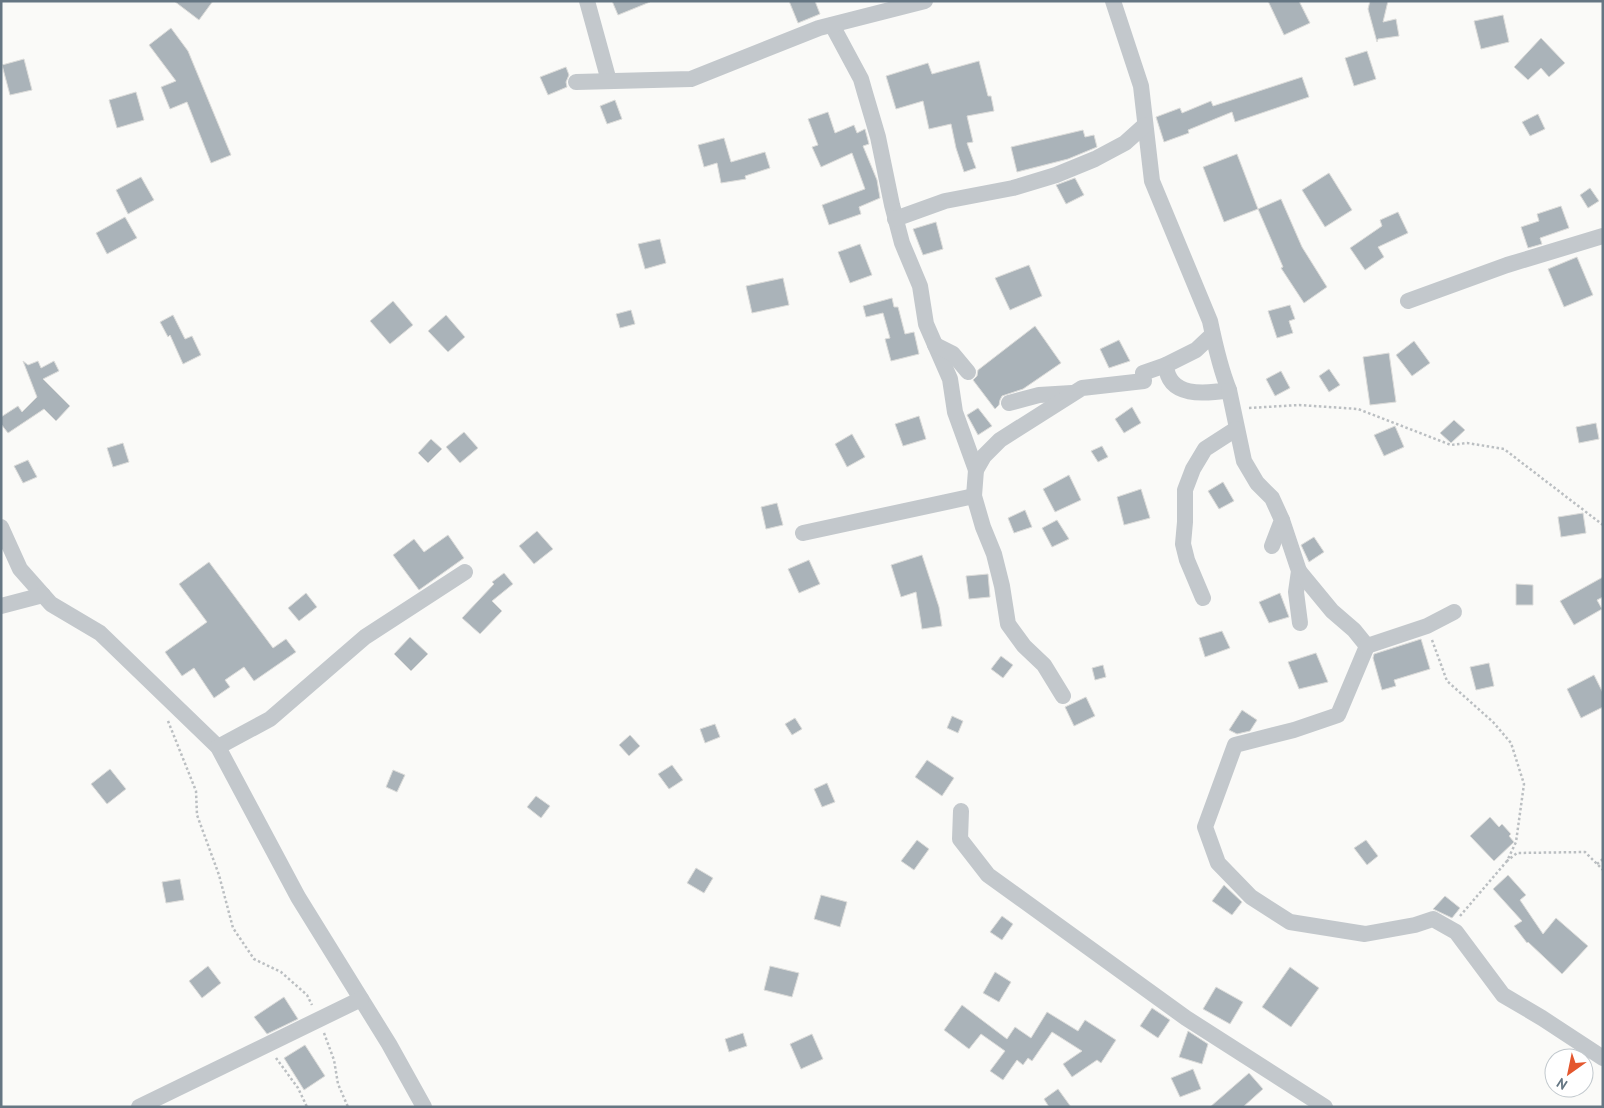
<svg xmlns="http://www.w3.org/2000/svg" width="1604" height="1108" viewBox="0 0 1604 1108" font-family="'PT Sans',sans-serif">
	<rect width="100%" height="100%" fill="#fafaf8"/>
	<g fill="#aab3b9" stroke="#dcdcda">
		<polygon points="174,1 213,1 199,20"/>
		<polygon points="612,1 649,1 650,2 618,15"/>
		<polygon points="789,1 815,1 820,14 798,23"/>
		<polygon points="1268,1 1299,1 1310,23 1284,35"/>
		<polygon points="1370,1 1388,1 1383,22 1396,19 1399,36 1378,39 1377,42 1368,9"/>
		<polygon points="1503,15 1509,42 1481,49 1474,21"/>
		<polygon points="171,28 188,51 231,155 211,163 187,102 170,109 161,87 176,81 149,45"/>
		<polygon points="1541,38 1565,63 1549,77 1541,68 1528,80 1514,67"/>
		<polygon points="1367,51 1376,79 1354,86 1345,58"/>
		<polygon points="24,59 32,90 10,95 2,65"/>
		<polygon points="979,61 988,96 991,96 994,111 967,116 973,142 967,143 976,168 964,172 956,148 951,124 929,129 923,101 896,109 886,76 928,63 932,74"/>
		<polygon points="566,67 569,75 566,82 567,87 548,95 540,77"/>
		<polygon points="1302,77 1309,97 1235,122 1232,112 1188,130 1189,133 1164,142 1156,117 1180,108 1182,113 1211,101 1213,106"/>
		<polygon points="136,92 144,120 117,128 109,100"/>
		<polygon points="615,100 622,119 607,124 600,106"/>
		<polygon points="828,112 835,133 854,125 857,133 865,129 869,144 863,146 877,180 880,198 859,207 861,214 829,225 822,205 865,189 852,153 821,167 812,147 818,145 808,119"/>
		<polygon points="1538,114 1545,129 1530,136 1522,122"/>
		<polygon points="1083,130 1085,137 1094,135 1097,147 1068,159 1017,172 1011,147"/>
		<polygon points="724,138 731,162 765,152 770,168 745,176 746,179 721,183 717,163 704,167 698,145"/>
		<polygon points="1237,154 1258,209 1224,222 1203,167"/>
		<polygon points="1329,173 1352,210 1325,227 1302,190"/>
		<polygon points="141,177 154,200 128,214 116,190"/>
		<polygon points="1075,178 1084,195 1066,204 1056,185"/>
		<polygon points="1590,188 1599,201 1588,208 1580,195"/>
		<polygon points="1281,199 1302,247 1327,287 1304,303 1281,268 1283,267 1258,209"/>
		<polygon points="1561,206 1569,228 1540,238 1542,244 1528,248 1521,227 1539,221 1537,214"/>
		<polygon points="1398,212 1408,233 1378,247 1384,257 1365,270 1350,248 1382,226 1380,220"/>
		<polygon points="125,217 137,238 107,254 96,233"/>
		<polygon points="936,222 943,249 923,255 913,229"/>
		<polygon points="660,239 666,263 645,269 638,244"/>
		<polygon points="860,244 872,275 850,283 838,252"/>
		<polygon points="1577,257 1593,295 1564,307 1548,269"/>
		<polygon points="1029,265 1042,296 1010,310 995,278"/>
		<polygon points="783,278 789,305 752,313 746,286"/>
		<polygon points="892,298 894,307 898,307 905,334 914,332 919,354 891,361 885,339 890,338 883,313 866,317 863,306"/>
		<polygon points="393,301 413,325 390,344 370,321"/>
		<polygon points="1290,305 1295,319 1289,321 1293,333 1277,338 1268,311"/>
		<polygon points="631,310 635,324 620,328 616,314"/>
		<polygon points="173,315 185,339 192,336 201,355 183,364 170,335 168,337 160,322"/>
		<polygon points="446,315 465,337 448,352 428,331"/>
		<polygon points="1035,326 1061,363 1023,389 1002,396 1000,400 999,405 995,409 973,380 977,376 978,370"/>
		<polygon points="1119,340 1130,361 1109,368 1100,349"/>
		<polygon points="1414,341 1430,363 1412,376 1396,355"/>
		<polygon points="1389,353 1396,402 1370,405 1363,357"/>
		<polygon points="23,361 28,365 38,361 41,368 54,361 59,371 43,379 70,406 56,421 44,409 8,433 1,424 1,417 18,406 22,412 37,397"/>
		<polygon points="1329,369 1340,385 1329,392 1319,376"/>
		<polygon points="1281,371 1290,388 1275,396 1266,379"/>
		<polygon points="1132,407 1141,423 1124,433 1115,419"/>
		<polygon points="978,408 992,426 978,435 967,415"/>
		<polygon points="919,416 926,439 903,446 895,424"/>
		<polygon points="1454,420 1465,430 1451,443 1440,433"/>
		<polygon points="1596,423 1599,439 1579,443 1576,427"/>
		<polygon points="1395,426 1404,447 1384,456 1374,435"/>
		<polygon points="464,432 478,448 460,463 446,447"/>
		<polygon points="852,434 865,457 847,467 835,444"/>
		<polygon points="431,439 442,449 428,463 418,453"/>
		<polygon points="123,443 129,462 113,467 107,448"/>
		<polygon points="1102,446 1108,457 1098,462 1091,451"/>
		<polygon points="28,460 37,477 23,483 14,466"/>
		<polygon points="1069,475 1081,500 1055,512 1043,489"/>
		<polygon points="1223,482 1234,501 1219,509 1208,491"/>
		<polygon points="1141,489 1150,518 1124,525 1117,497"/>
		<polygon points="777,503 783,525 766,529 761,507"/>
		<polygon points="1025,510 1032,527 1014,533 1008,518"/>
		<polygon points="1583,513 1586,533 1561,537 1558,517"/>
		<polygon points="1057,520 1069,539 1052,547 1042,528"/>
		<polygon points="537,531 553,549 534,564 519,546"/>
		<polygon points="448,535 464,558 419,590 393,555 414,539 424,552"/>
		<polygon points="1314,537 1324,552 1309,562 1301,545"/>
		<polygon points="922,555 939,607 942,626 922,629 916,592 901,597 891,565"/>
		<polygon points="809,560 820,584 799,593 788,569"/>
		<polygon points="209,562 273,648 286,639 296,652 254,681 244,667 225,680 230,687 214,698 194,668 182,676 165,652 207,622 179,584"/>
		<polygon points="504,573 513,584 492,601 502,611 480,634 462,618 494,584 492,582"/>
		<polygon points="988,574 990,597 969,599 966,576"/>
		<polygon points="1603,577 1603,597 1597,600 1602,609 1574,625 1560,601"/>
		<polygon points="1516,584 1533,585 1533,605 1516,605"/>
		<polygon points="306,593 317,607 299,621 288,608"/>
		<polygon points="1280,593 1289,617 1269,623 1259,602"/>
		<polygon points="1222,631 1230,648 1205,657 1199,638"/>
		<polygon points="410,637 428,654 411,671 394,654"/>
		<polygon points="1421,639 1430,669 1394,680 1396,686 1382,690 1373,658 1374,654"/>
		<polygon points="1316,653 1328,682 1299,689 1288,662"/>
		<polygon points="1001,656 1013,665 1003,678 991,669"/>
		<polygon points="1489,663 1494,686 1476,690 1470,667"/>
		<polygon points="1103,665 1106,677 1095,680 1092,668"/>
		<polygon points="1594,675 1603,693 1603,707 1581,718 1567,689"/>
		<polygon points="1086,697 1095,716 1074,726 1065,707"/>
		<polygon points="1242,710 1257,720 1250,731 1237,734 1229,730"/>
		<polygon points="952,716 963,721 958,733 947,728"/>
		<polygon points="795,718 802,729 792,735 785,724"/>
		<polygon points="715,724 720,737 705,743 700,729"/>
		<polygon points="630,735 640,746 629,756 619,745"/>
		<polygon points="927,760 954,778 942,796 915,777"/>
		<polygon points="672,765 683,780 669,789 658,774"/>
		<polygon points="110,769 126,789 107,804 91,784"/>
		<polygon points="393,770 405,775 397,792 386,787"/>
		<polygon points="827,783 835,802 822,807 814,789"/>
		<polygon points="536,796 550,806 541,818 527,807"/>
		<polygon points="1490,817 1499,827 1502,824 1511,834 1509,836 1514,842 1494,861 1470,836"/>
		<polygon points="917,840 929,849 914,870 901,861"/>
		<polygon points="1366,840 1378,856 1367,865 1354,848"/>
		<polygon points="696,868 713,878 704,893 687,883"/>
		<polygon points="1508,875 1526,895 1520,900 1543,934 1556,918 1588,946 1562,974 1528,942 1527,943 1514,926 1522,921 1493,889"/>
		<polygon points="180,879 184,900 166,903 162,882"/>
		<polygon points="1224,885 1242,902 1232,915 1212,901"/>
		<polygon points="821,895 847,902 840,927 814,919"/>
		<polygon points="1445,896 1460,908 1452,918 1433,909"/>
		<polygon points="1002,916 1013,924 1002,940 990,932"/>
		<polygon points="208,966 221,983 202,998 189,981"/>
		<polygon points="770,966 799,973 792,997 764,990"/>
		<polygon points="1290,967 1319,988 1291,1027 1262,1007"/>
		<polygon points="995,972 1011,982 999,1002 983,993"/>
		<polygon points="1216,987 1243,1002 1230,1024 1203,1009"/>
		<polygon points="284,997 298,1019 267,1034 254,1017"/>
		<polygon points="962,1005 1007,1039 1015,1027 1031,1038 1047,1012 1078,1031 1085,1020 1116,1040 1101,1063 1097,1060 1072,1077 1063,1064 1082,1051 1052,1032 1032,1061 1028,1058 1023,1065 1017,1060 1003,1080 990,1071 1005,1051 981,1034 969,1049 944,1030"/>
		<polygon points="1152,1008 1170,1020 1158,1038 1140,1026"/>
		<polygon points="1188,1031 1208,1044 1202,1064 1179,1057"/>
		<polygon points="743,1033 747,1046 729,1052 725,1039"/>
		<polygon points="812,1034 823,1059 801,1069 790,1044"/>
		<polygon points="305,1045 325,1076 304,1090 284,1058"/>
		<polygon points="1193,1069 1201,1089 1180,1097 1171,1078"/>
		<polygon points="1249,1073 1263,1089 1243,1107 1210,1107"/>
		<polygon points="1058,1089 1071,1107 1049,1107 1044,1099"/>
	</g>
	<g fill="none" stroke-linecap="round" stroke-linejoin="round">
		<g stroke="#bbbfc2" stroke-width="2.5" stroke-dasharray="2.5 2.5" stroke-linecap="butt">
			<polyline points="1249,408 1299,405 1358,409 1451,445 1467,443 1504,449 1603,525"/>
			<polyline points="1432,640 1447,681 1493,722 1511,743 1524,784 1516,842 1507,861 1517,853 1585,852 1603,870"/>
			<polyline points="168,721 196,791 197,815 219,875 233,928 254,959 281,972 307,995 312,1005"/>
			<polyline points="1597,864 1603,859"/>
			<polyline points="1460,916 1507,861"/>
			<polyline points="324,1033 334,1060 338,1084 348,1107"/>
			<polyline points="276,1058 298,1088 307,1107"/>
		</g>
		<g stroke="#c3c8cc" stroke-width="16">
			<polyline points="587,1 609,81"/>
			<path d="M 1113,1 L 1141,86 L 1152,181 L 1210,321 C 1215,345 1220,368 1229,390 C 1205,394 1168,398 1166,365 L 1196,350 L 1213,334"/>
			<polyline points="832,25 861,79 865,93 878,137 892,205 902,243 920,286 926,324 950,379 955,412 976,470"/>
			<polyline points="576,82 691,79 819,28 925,1"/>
			<polyline points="895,219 945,201 1013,188 1056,175 1095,159 1125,143 1145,125"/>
			<polyline points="1408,301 1507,265 1603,236"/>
			<polyline points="935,345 953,354 968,372"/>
			<polyline points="1229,390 1244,461 1257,483 1272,498 1282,520 1272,546"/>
			<polyline points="1009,403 1039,395 1072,393"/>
			<polyline points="1282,520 1299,571 1296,592 1300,623"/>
			<polyline points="1,527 20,569 51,604 100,633 218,747 298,897 389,1044 424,1107"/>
			<polyline points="803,533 974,496"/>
			<polyline points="1299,571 1332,611 1354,630 1367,646 1338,715 1294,730 1235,745 1205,827 1218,863 1251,897 1290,922 1365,934 1415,925 1433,919 1456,932 1503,995 1542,1018 1603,1058"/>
			<polyline points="1203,598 1187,560 1183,544 1185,522 1185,490 1193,469 1205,449 1236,429"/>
			<polyline points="1,606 43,595"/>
			<polyline points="1367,646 1427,626 1454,612"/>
			<polyline points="1063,696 1044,665 1024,646 1008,624 1002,586 994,554 983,527 974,496 976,470 984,456 1000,440 1082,388 1144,381 1143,373 1166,365"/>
			<polyline points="218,747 270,719 365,637 465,572"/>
			<polyline points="961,811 960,839 988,875 1186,1018 1325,1107"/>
			<polyline points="139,1107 361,999"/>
		</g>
	</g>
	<rect width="1604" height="1108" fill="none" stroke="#657683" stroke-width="5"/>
	<g transform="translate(1569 1073) rotate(213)"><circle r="24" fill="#ffffff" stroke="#c1c8cd"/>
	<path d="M0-4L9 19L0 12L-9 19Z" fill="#e4572e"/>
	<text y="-8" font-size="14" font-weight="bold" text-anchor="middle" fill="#657683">N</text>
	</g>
</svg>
